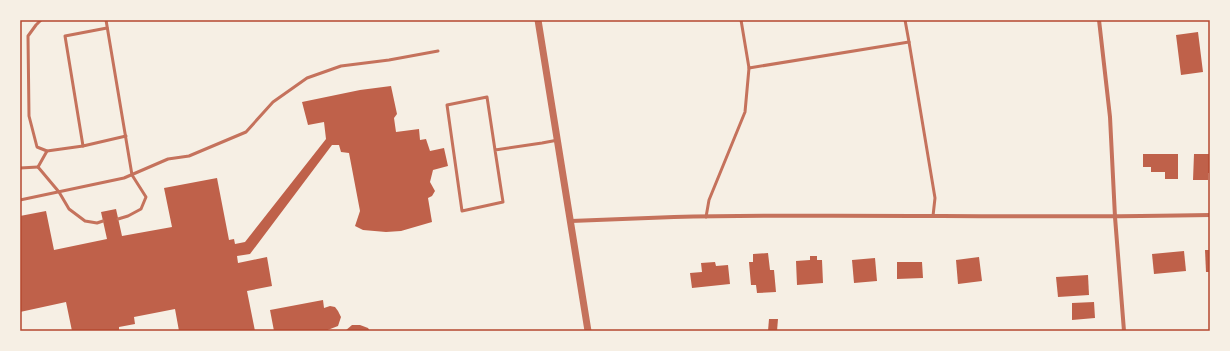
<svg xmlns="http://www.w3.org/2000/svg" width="1230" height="351" viewBox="0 0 1230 351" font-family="Arial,sans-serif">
	<rect width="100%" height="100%" fill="#f6efe4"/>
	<g fill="#bf614a">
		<polygon points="1198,32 1203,72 1181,75 1176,35"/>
		<polygon points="391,86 397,114 394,118 396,132 419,129 420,140 426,139 430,151 444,148 448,166 433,170 430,182 435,191 432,196 428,198 432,222 401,231 386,232 363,230 355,226 360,211 349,153 341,152 339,145 332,145 250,254 237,256 238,263 267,257 272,286 247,291 255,331 179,331 175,309 134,317 135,324 119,327 119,331 72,331 66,302 20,312 20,216 46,211 54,250 107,239 101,212 116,209 122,236 172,227 164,188 217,178 229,240 234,239 235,244 245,242 326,139 324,122 308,125 302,102 360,90"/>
		<polygon points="1143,154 1178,154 1178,179 1165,179 1165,172 1151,172 1151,167 1143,167"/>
		<polygon points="1194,154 1210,154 1210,173 1208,173 1208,180 1193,180"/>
		<polygon points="1205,250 1210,250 1210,272 1206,272"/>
		<polygon points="1184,251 1186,271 1154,274 1152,254"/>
		<polygon points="768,253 770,270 774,270 776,292 757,293 756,285 751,285 749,262 753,262 753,254"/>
		<polygon points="810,256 817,256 817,260 822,260 823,283 797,285 796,261 810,260"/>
		<polygon points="979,257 982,281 958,284 956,260"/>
		<polygon points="875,258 877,281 854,283 852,260"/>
		<polygon points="715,262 716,266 728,265 730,284 692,288 690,273 702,272 701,263"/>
		<polygon points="897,262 922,262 923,278 897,279"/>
		<polygon points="1088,275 1089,295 1058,297 1056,277"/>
		<polygon points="323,300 324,308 330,306 335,307 338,311 341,317 338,326 325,331 274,331 270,310"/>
		<polygon points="1094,302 1095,318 1072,320 1072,303"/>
		<polygon points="769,319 778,319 777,331 768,331"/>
		<polygon points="352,325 360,325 368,328 370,331 345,331"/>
	</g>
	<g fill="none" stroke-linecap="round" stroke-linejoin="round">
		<g stroke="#c5725c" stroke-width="3">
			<polyline points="41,20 36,25 28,36 29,116 37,147 47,151 83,146"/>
			<polyline points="106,20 132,175 146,197 141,209 128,216 118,219"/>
			<polyline points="741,20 749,68 909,42 905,20"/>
			<polyline points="107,28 65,36 83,146 126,136"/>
			<polyline points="909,42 935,198 933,216"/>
			<polyline points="495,150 503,202 462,211 447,105 487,97 495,150 542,143 558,140"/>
			<polyline points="38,167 59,192 69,209 85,221 97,223 103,221"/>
			<polyline points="38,167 47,151"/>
			<polyline points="20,168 38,167"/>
			<polyline points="20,200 124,178 168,159 189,156 246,132 273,102 307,78 341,66 389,60 438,51"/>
			<polyline points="706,217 709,200 745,112 749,68"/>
		</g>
		<g stroke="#c5725c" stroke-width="4">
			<polyline points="1099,20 1110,117 1115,217 1124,331"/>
			<path d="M 571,221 C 605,220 640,218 674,217 C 853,213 1031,219 1210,215"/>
		</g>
		<polyline stroke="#c5725c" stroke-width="7" points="538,20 588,331"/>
	</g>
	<rect width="1230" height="351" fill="none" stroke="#f6efe4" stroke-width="42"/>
	<rect x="21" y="21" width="1188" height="309" fill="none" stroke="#b5482f" stroke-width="1.5"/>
</svg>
